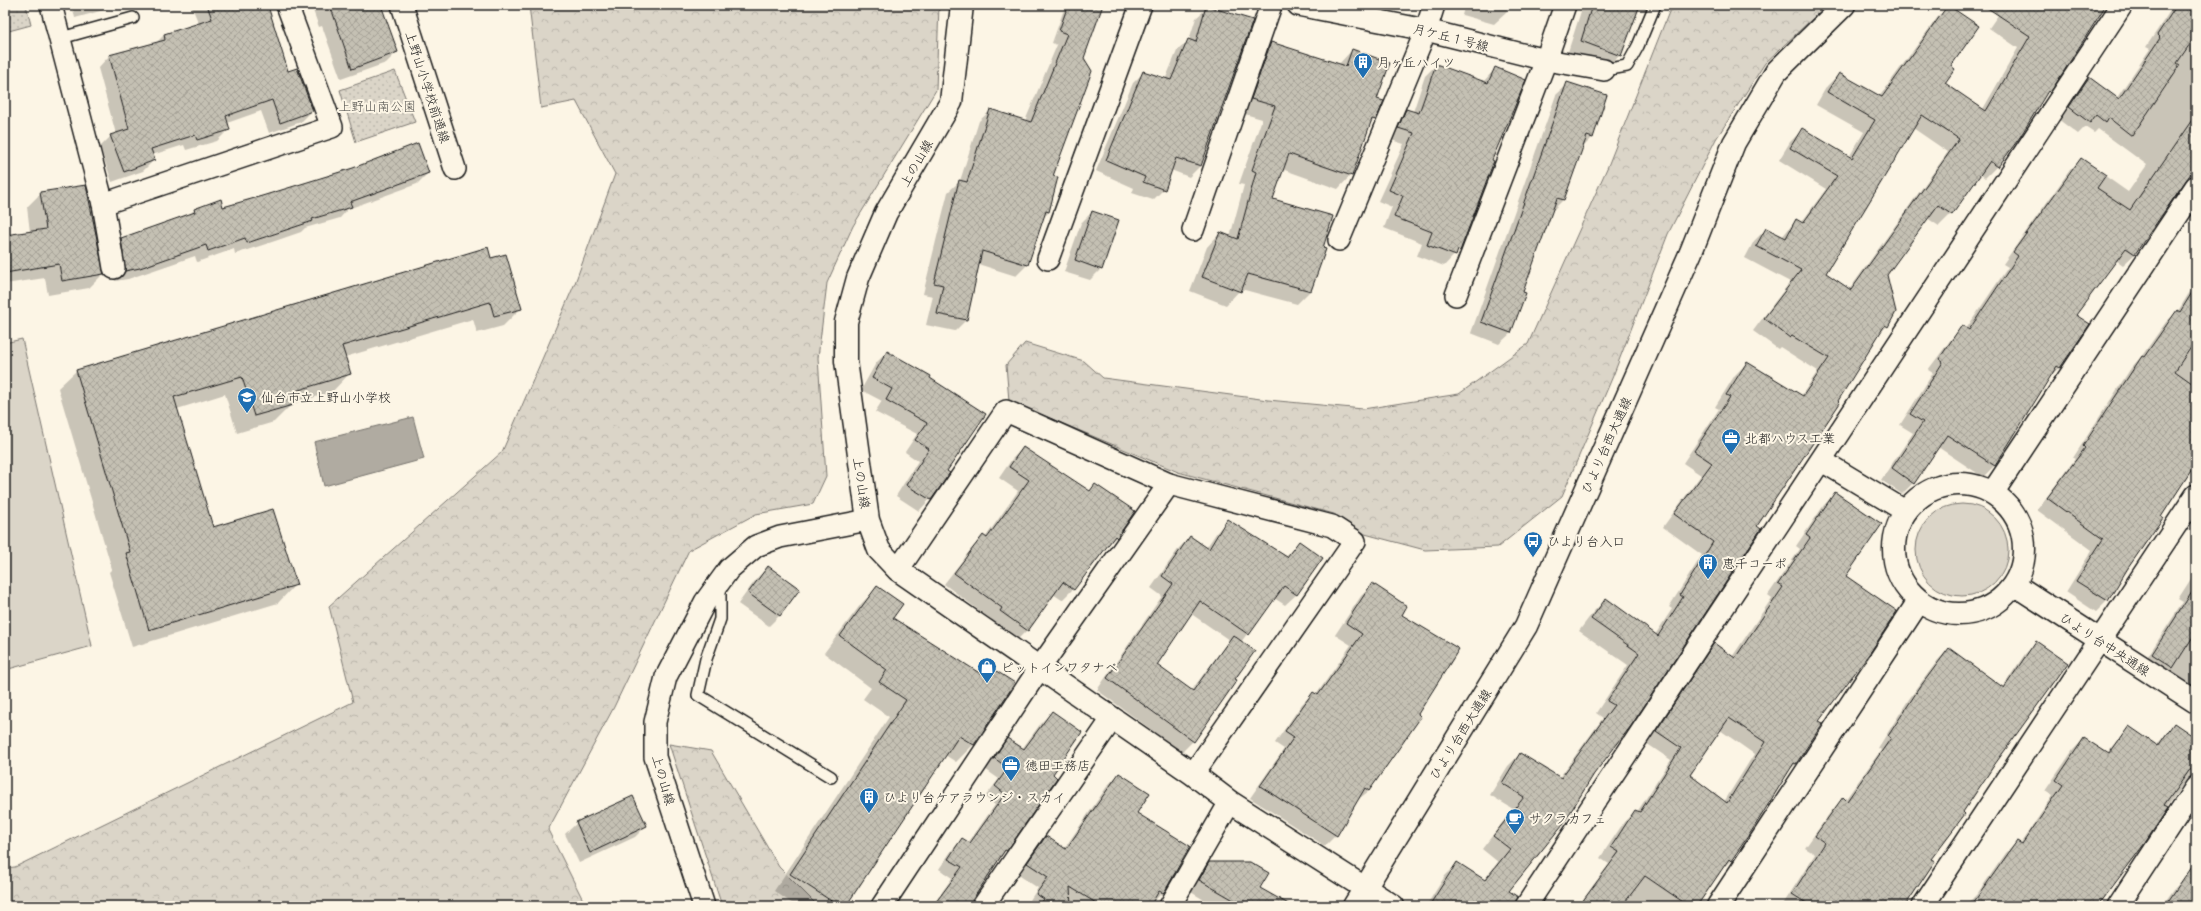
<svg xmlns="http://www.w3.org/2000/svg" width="2201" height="911" viewBox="0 0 2201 911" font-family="Dekko,'Klee One',sans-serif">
	<defs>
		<pattern id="forest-crowns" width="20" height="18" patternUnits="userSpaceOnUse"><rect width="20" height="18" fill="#dbd5c8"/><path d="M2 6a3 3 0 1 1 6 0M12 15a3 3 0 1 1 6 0" fill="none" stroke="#bbb6ab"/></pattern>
		<pattern id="park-dots" width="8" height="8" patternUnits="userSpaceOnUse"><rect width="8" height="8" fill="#dbd5c8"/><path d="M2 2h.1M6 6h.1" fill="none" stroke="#bbb6ab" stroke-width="1.8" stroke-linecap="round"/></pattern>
		<pattern id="building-cross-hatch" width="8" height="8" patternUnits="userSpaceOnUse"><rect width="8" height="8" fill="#c4c0b3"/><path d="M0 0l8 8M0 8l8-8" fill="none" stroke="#a8a499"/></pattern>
	</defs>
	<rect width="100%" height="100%" fill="#fcf5e5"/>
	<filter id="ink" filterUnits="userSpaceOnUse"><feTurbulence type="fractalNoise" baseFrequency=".025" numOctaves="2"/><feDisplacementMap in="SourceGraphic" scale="8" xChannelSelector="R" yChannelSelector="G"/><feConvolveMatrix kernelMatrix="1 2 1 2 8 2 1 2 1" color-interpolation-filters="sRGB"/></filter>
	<g filter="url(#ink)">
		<g fill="#dbd5c8" stroke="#7c7872">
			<polygon points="22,339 92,646 5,670 5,343"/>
			<circle cx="1962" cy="550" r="46"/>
		</g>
		<g fill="url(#forest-crowns)" stroke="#7c7872">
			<polygon points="529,5 939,5 936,90 853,226 827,283 818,358 826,476 813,504 756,514 689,550 614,707 548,830 586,906 5,906 5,868 15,867 353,702 329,606 502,452 575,283 615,174 576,101 541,108"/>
			<polygon points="1681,5 1827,5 1765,63 1716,139 1668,234 1613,376 1562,496 1498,547 1425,550 1365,534 1334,514 1178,472 1009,401 1006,365 1025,343 1084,361 1103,378 1268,400 1363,409 1459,394 1528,344 1608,166 1669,12"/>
			<polygon points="669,744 711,751 779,867 818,906 722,906"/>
		</g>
		<g fill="url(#park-dots)" stroke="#7c7872">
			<polygon points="5,5 26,5 31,25 5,32"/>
			<polygon points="395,71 415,122 356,142 340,90"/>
		</g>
		<polygon fill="#b0aba1" stroke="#75726c" points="413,417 424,459 324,486 314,442"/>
		<g fill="#0003" fill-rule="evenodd">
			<polygon points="72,5 122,5 75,18"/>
			<polygon points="191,5 260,5 288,72 312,111 301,122 269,133 261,111 227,123 229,129 217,141 186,150 184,145 152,155 154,160 143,171 112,182 100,147 111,136 116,134 98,68 109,56 156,43 164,35 199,24"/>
			<polygon points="311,5 380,5 397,52 386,63 341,79 322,26 319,27"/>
			<polygon points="1070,5 1094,5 1083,58 1051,176 1049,212 1043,218 1028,264 1016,276 978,264 966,320 955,331 926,325 933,296 923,294 948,192 960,181 979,121 991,110 1025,121 1057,45 1052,43 1063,12"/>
			<polygon points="1386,5 1403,5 1398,9"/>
			<polygon points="1465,5 1508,5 1506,13 1494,24 1462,15"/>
			<polygon points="1583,5 1638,5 1620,55 1606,70 1567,55"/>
			<path d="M 2005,5 L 2106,5 L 1997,166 L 1985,178 L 1980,174 L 1951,214 L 1939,226 L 1927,218 L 1886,274 L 1887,326 L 1876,337 L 1593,773 L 1507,891 L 1510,906 L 1426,906 L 1445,876 L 1457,864 L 1484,880 L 1498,862 L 1482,849 L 1513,809 L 1490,795 L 1508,766 L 1520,754 L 1559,778 L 1603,718 L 1596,713 L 1628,665 L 1579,631 L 1594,611 L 1606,600 L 1655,635 L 1672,609 L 1669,607 L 1702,555 L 1663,527 L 1701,475 L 1683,463 L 1719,409 L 1715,407 L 1735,375 L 1747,363 L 1801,396 L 1818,371 L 1780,347 L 1778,349 L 1753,331 L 1790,282 L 1745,258 L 1754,241 L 1766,229 L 1782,237 L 1796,220 L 1801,223 L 1826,189 L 1779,160 L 1790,142 L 1802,130 L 1849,157 L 1864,132 L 1816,105 L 1827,86 L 1839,74 L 1879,97 L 1937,18 L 1949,6 L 1978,26 L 1949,67 L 1944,83 L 1983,109 L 2018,48 L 1989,28 ZM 1913,128 L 1948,152 L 1849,290 L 1825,274 Z"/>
			<polygon points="2174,5 2196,5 2196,164 2135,254 2123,265 2116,260 2074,315 2060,367 2048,378 1994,466 1983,477 1938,447 1913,483 1902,494 1881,480 1913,433 1900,425 1933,373 1928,370 1952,338 1963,327 1966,329 2008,267 2003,264 2070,170 2081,159 2128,192 2147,165 2098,129 2094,133 2085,127 2078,134 2058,119 2078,89 2089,78 2116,99 2150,49 2146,47"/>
			<polygon points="1207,8 1252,21 1200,166 1189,177 1171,170 1164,189 1153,200 1132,193 1134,188 1096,171 1133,83 1143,73 1165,80 1177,51 1189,40 1196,18"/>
			<polygon points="1271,44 1339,64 1352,50 1376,99 1375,119 1368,126 1351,175 1338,189 1282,169 1272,199 1310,291 1297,304 1241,289 1226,305 1190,291 1207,247 1220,233 1230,237 1244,185 1239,184 1262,119 1238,112 1258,57"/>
			<polygon points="1436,65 1483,82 1495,69 1490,161 1459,250 1444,266 1417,256 1422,243 1384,228 1392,207 1378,201 1404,144 1388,139 1396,121 1407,110 1413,112 1425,76"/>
			<polygon points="1568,84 1606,95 1592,138 1582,148 1563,200 1552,211 1522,292 1511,333 1499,344 1471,333 1556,95"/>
			<polygon points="353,169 428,173 417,184 348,209 340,218 305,228 301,232 275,241 235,254 234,249 197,262 195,256 128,279 115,281 110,250 122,239 188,216 194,210 220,201 223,208"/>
			<polygon points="41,193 103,274 89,288 48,295 45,278 5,284 5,236 30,232 27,207"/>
			<polygon points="1092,212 1101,269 1090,280 1064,272 1081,223"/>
			<polygon points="487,248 491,260 521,308 503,326 477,333 473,319 345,357 349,374 332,392 292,404 274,422 237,433 225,394 177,409 212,528 295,585 278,603 132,647 109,572 112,569 58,388 76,371"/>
			<polygon points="2196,282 2196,463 2107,601 2096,612 2066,592 2092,550 2037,510 2075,459 2073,458 2131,368 2141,357 2166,322 2178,311"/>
			<polygon points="887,352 929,378 945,471 930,499 919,511 896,496 918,461 905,452 917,434 875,412 882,401 861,390 876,363"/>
			<polygon points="1023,448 1089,491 1095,485 1134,511 1116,537 1105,548 1073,589 1062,600 1053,594 1027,630 1016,641 990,623 992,620 944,584 972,548 983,536 985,538 1018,491 999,478 1012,459"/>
			<path d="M 1835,494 L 1845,576 L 1818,721 L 1822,724 L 1796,764 L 1788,771 L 1731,860 L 1720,871 L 1696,906 L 1578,906 L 1609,864 L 1600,858 L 1624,822 L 1635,811 L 1637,812 L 1671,760 L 1646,743 L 1703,656 L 1714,645 L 1732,657 L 1772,598 L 1768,595 L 1800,549 L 1796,546 L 1824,505 ZM 1720,730 L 1754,754 L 1724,802 L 1688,776 Z"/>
			<path d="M 1228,521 L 1285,557 L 1299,542 L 1297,594 L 1285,605 L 1274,598 L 1241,642 L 1234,679 L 1236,681 L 1193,741 L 1182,752 L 1097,690 L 1162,596 L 1151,588 L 1179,548 L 1190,537 L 1206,548 L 1217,532 ZM 1190,613 L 1229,640 L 1191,691 L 1156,665 Z"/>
			<polygon points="768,567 780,615 769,626 738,604 757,578"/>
			<polygon points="2196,571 2196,689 2142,665 2183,602 2178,599"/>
			<polygon points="1373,585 1401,615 1369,791 1356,801 1336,835 1325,846 1250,798 1284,749 1275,743 1302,704 1313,693 1316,695 1351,645 1335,635 1361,596"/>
			<polygon points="878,587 892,618 979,674 987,666 1013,683 973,745 956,762 945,755 845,906 796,906 774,891 889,717 863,699 871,688 824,653 861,604"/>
			<polygon points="2036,643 1994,763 1930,859 1903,906 1782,906 1815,854 1805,848 1832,810 1843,799 1845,800 1881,750 1878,748 1909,699 1938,660 1949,649 2002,688 2025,654"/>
			<polygon points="1052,712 1051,775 1006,850 968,906 932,906 952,878 939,869 952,850 962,839 968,843 995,805 985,797 999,779 985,769 997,750 1008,740 1022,749 1041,723"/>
			<polygon points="2174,724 2196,739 2196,793 2186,786 2181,787 2099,906 1965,906 1977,894 2006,853 2017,842 2020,844 2053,796 2045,791 2073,750 2084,739 2107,754 2129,727 2156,746"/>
			<polygon points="1119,774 1135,813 1189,847 1162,893 1149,906 1026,906 1038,888 1017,874 1035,848 1046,837 1064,849 1108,785"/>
			<polygon points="632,798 646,826 635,837 579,863 565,834 577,823"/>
			<polygon points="1209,863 1259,888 1290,906 1203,906 1206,901 1189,891 1198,875"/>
			<polygon points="2185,878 2196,886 2196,906 2162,906 2174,889"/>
		</g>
		<g fill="url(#building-cross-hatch)" stroke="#1c1c1c" fill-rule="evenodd">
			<polygon points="207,5 268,6 288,71 297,68 313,111 280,123 272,100 226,116 230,130 197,140 195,135 151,149 155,160 124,172 110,135 129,129 109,55 165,40 164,34 212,19"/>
			<polygon points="330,5 381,5 398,52 352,69"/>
			<polygon points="1068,5 1103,5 1084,58 1092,71 1053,176 1058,177 1049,212 1046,211 1028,265 982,251 967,320 937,314 943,285 934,283 959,180 967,182 990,109 1031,122 1067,34 1059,31"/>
			<polygon points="1592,5 1640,5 1621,56 1581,41"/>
			<path d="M 1948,5 L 1979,26 L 1951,66 L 1955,69 L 1945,83 L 1986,111 L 2030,36 L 1983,5 L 2106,5 L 2050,93 L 2048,91 L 2020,137 L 1998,167 L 1990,161 L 1952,215 L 1938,205 L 1887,275 L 1896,312 L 1888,327 L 1885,325 L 1838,401 L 1840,403 L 1757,526 L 1761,529 L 1631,726 L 1594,774 L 1563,824 L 1509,891 L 1518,897 L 1514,906 L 1429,906 L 1457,862 L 1485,880 L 1510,849 L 1493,836 L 1524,797 L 1502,783 L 1520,753 L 1561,778 L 1614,705 L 1607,701 L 1639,653 L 1591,619 L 1606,598 L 1658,636 L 1683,597 L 1680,595 L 1713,542 L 1674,514 L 1712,463 L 1694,451 L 1730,397 L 1726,395 L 1747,362 L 1803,396 L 1829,358 L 1792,336 L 1790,338 L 1764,318 L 1801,270 L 1756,246 L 1766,228 L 1786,238 L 1796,219 L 1803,223 L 1837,176 L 1790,148 L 1802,128 L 1852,158 L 1875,120 L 1827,92 L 1839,73 L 1882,97 ZM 1922,115 L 1959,139 L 1851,290 L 1826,273 Z"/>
			<polygon points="2177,5 2196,5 2196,35 2177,63 2180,65 2132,136 2109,118 2106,123 2096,115 2090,123 2069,107 2089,77 2119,99 2160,38 2157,35"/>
			<polygon points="1206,6 1253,20 1201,166 1176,158 1165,190 1143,182 1145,177 1106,160 1143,71 1171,80 1188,39 1196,42"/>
			<polygon points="1271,42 1346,66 1352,49 1390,63 1377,99 1384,101 1376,120 1372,119 1352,176 1289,154 1273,199 1333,216 1323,248 1326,249 1311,291 1248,274 1241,292 1202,277 1220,232 1238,239 1256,172 1252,170 1275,106 1251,99"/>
			<polygon points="1436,64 1488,83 1495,67 1526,80 1492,160 1494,161 1460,251 1458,250 1456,256 1427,245 1432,232 1394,217 1403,196 1389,190 1414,133 1398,128 1406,109 1419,113"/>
			<polygon points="1567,82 1607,95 1593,138 1587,136 1564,200 1557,198 1523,292 1526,293 1511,333 1481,322"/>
			<polygon points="2196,114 2196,166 2135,254 2126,248 2076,315 2090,324 2060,368 2057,366 1995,466 1947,435 1914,484 1892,468 1923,422 1910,414 1943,362 1939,359 1962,325 1969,330 2018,256 2013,252 2081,158 2106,175 2097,188 2130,210"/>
			<polygon points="418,143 429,173 350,202 352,207 312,219 313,221 247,243 245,238 208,251 206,245 140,268 125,271 121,238 195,212 194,209 221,199 223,207 262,196 353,168"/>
			<polygon points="86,185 104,274 62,281 59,264 5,273 5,235 46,229 40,192"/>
			<polygon points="1092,211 1119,220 1102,270 1075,260"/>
			<polygon points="488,247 491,258 506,254 522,309 494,316 490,302 342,346 351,374 289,393 293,405 254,416 242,377 174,397 213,527 273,509 297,585 149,630 126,553 130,552 76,370"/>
			<polygon points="2196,286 2196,340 2175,371 2196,386 2196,463 2161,517 2163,518 2128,568 2108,601 2076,581 2103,539 2047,498 2085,448 2083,446 2142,356 2144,357 2177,310 2180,312"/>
			<polygon points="887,351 931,376 930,378 986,414 947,471 950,473 931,500 906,485 929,449 915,440 927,423 886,400 892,389 872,378"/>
			<polygon points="1023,447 1090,491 1095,484 1135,511 1117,538 1115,536 1074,590 1063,582 1028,631 1000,611 1002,608 954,573 983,535 987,538 1029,480 1009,467"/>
			<path d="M 1835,492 L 1882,524 L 1846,576 L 1897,611 L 1872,650 L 1819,721 L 1823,723 L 1796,764 L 1794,763 L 1751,832 L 1731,861 L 1729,859 L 1697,906 L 1689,906 L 1645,876 L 1622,906 L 1579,906 L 1619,852 L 1611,847 L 1635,810 L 1640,812 L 1681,748 L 1656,731 L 1714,643 L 1735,658 L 1783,587 L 1778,584 L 1810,538 L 1806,535 ZM 1729,718 L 1765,742 L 1727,803 L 1690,775 Z"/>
			<polygon points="1227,519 1287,557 1299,541 1323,558 1297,595 1284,586 1249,635 1200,601 1157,665 1193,691 1233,635 1255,651 1235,679 1237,680 1194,742 1107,678 1173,584 1162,576 1190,536 1209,549"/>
			<polygon points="768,566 800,589 780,616 748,593"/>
			<polygon points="1372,583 1407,606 1402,615 1459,649 1418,714 1421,717 1369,791 1365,788 1337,836 1260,786 1294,737 1285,731 1313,692 1318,695 1362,634 1346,623"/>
			<polygon points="877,586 903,604 893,618 981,674 987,665 1015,683 974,745 959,736 846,906 839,906 790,874 906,700 879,682 887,670 840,636"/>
			<polygon points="2196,586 2196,632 2173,668 2152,654"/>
			<polygon points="2036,641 2068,663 1995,764 1963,812 1965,814 1931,859 1935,861 1905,906 1811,906 1792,894 1825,843 1815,836 1843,797 1847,801 1891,738 1888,736 1920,687 1949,648 2004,688"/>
			<polygon points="1052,711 1082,732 1053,774 1057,778 1007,851 1005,850 973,899 971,906 933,906 962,867 948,859 962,838 970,843 1005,794 995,786 1008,768 994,758 1007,738 1024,749"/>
			<polygon points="2174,723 2196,738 2196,761 2164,806 2168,808 2145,843 2098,906 1971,906 2017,841 2022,844 2063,785 2056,780 2084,738 2109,754 2129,726 2158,746"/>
			<polygon points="1119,773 1150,793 1137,813 1190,846 1165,891 1163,893 1159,891 1150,906 1101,906 1070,887 1071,906 1039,906 1044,899 1036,894 1048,877 1027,863 1046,836 1066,849"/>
			<polygon points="633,796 647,826 590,853 576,822"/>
			<polygon points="2196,860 2196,906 2165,906"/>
			<polygon points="1209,862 1250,862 1269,873 1260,888 1292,906 1244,906 1199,880"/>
		</g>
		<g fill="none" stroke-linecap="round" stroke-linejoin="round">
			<defs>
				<g id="service">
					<polyline points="61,38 133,18"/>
					<polyline points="1604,70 1627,66 1638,46 1655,5"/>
					<polyline points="720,584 720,619 706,659 698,695 831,777"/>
				</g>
				<g id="minor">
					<polyline points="51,5 103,204 332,127 287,5"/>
					<polyline points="402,5 455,169"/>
					<polyline points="1298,5 1426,30 1546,60 1565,5"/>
					<polyline points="103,204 114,268"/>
					<polyline points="1193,230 1271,5"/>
					<polyline points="1339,240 1426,30 1434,5"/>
					<polyline points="1048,259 1141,5"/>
					<polyline points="1456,295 1546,60 1604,70"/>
					<polyline points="1822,461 1905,511"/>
					<polyline points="898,570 1006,411 1169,484 1332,526 1355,541 1193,774"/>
					<polyline points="704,906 655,757 655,722 666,677 705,602 729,569 756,546 780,537 868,520"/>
					<polyline points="882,906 1039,669 1169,484"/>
					<polyline points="983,906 1112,719"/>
					<polyline points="1170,906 1230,802"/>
					<polyline points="1526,906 2122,5"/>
					<polyline points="1923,906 2196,495"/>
					<polyline points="2118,906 2196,787"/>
				</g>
				<g id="tertiary">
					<polyline points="962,5 951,102 886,213 858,278 846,322 846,361 868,520 879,550 898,570 1193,774 1230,802 1393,906"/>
					<circle cx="1959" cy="549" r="65"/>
					<polyline points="1993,492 2196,187"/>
					<polyline points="2015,585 2196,702"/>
					<polyline points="1354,906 1526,626 1691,252 1734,143 1776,72 1844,5"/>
					<polyline points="1718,906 1919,601"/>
				</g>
			</defs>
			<use href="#service" stroke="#1c1c1c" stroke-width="14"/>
			<use href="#minor" stroke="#1c1c1c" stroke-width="24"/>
			<use href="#tertiary" stroke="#1c1c1c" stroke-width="25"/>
			<use href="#service" stroke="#fcf5e5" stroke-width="11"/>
			<use href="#minor" stroke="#fcf5e5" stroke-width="21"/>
			<use href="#tertiary" stroke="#fcf5e5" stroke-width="22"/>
		</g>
	</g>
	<defs>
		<symbol id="building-pin" viewBox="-11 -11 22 30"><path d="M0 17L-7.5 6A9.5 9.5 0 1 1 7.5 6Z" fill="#1f6fb2" stroke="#fcf5e5"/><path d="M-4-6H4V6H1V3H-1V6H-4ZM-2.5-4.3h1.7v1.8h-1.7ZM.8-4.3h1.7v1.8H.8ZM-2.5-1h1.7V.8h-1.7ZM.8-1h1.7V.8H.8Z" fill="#fff"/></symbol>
		<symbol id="school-pin" viewBox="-11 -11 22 30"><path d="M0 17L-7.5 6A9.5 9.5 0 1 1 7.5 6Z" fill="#1f6fb2" stroke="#fcf5e5"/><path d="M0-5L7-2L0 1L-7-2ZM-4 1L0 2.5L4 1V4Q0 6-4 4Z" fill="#fff"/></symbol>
		<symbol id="office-pin" viewBox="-11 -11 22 30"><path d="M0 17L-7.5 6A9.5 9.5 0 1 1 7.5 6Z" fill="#1f6fb2" stroke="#fcf5e5"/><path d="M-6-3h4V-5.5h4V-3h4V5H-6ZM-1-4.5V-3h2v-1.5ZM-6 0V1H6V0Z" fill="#fff"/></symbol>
		<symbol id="bus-pin" viewBox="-11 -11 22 30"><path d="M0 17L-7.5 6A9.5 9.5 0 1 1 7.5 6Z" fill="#1f6fb2" stroke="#fcf5e5"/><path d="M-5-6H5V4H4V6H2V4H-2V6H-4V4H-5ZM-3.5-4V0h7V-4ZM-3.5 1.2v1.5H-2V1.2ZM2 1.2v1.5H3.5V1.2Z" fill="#fff"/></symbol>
		<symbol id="shop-pin" viewBox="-11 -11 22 30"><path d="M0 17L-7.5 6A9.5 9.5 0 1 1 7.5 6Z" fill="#1f6fb2" stroke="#fcf5e5"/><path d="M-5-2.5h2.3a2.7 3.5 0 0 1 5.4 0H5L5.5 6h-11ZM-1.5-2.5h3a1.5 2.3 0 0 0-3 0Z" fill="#fff"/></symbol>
		<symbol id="cafe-pin" viewBox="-11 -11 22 30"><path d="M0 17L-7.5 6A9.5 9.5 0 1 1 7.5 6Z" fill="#1f6fb2" stroke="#fcf5e5"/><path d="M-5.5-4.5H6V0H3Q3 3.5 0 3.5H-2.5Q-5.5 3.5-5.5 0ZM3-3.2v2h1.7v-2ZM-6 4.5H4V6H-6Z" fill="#fff"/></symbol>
	</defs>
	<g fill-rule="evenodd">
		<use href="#building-pin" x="1352" y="51" width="22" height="30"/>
		<use href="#school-pin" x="236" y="386" width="22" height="30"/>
		<use href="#office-pin" x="1720" y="427" width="22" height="30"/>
		<use href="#bus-pin" x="1522" y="530" width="22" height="30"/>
		<use href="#building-pin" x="1697" y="552" width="22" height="30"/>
		<use href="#shop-pin" x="976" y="656" width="22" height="30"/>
		<use href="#office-pin" x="1000" y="754" width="22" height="30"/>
		<use href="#building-pin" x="858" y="786" width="22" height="30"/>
		<use href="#cafe-pin" x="1504" y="807" width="22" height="30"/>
	</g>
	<g text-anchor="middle" stroke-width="4" stroke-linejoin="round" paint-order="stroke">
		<g font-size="13" fill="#1c1c1c" stroke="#fcf5e5">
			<text transform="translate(1451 37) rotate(14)" y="5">月ケ丘１号線</text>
			<text transform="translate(428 87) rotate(72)" y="5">上野山小学校前通線</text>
			<text transform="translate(916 163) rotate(-60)" y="5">上の山線</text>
			<text transform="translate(1606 445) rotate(-66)" y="5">ひより台西大通線</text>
			<text transform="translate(862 483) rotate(81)" y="5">上の山線</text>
			<text transform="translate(2105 644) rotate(33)" y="5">ひより台中央通線</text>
			<text transform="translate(1460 734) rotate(-58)" y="5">ひより台西大通線</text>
			<text transform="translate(664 780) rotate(74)" y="5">上の山線</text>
		</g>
		<g font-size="13" fill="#1c1c1c" stroke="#fcf5e5" text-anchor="start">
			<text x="1377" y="67">月ヶ丘ハイツ</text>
			<text x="261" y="402">仙台市立上野山小学校</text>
			<text x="1745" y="443">北都ハウス工業</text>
			<text x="1547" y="546">ひより台入口</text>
			<text x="1722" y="568">恵千コーポ</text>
			<text x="1001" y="672">ピットインワタナベ</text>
			<text x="1025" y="770">徳田工務店</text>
			<text x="883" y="802">ひより台ケアラウンジ・スカイ</text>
			<text x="1529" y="823">サクラカフェ</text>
		</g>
		<g font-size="13" fill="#555450" stroke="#fcf5e5">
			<text x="377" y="111">上野山南公園</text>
		</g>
	</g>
	<rect width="2201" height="911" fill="none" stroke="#fcf5e5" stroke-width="20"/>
	<rect x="10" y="10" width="2181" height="891" fill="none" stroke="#1c1c1c" stroke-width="1.5" filter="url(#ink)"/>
</svg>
